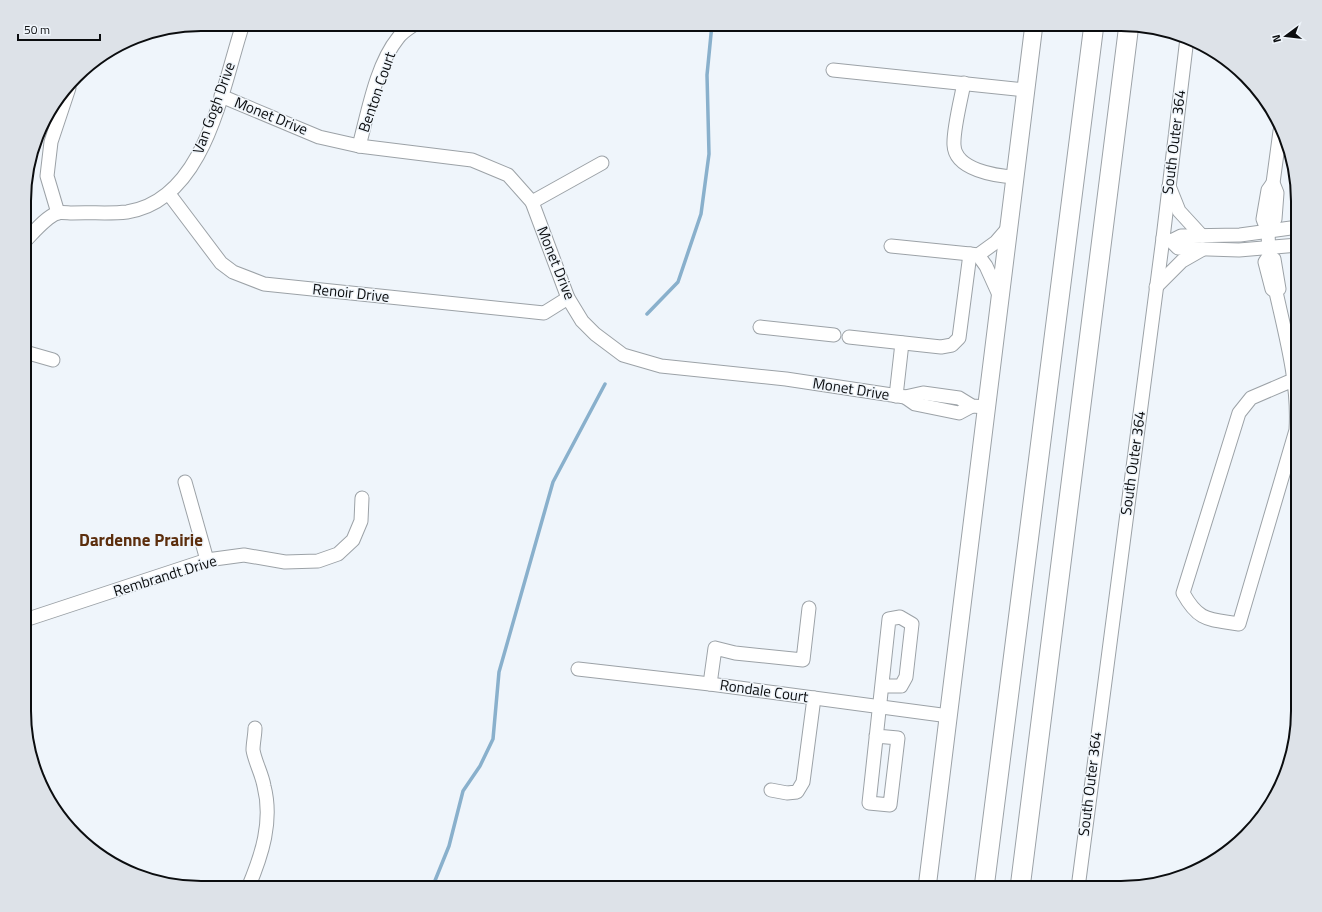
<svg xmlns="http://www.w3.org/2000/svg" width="1322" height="912" viewBox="0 0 1322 912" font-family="'Titillium Web',sans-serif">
	<rect width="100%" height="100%" fill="#eff5fb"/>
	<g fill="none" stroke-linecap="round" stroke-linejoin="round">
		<g stroke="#89b0cc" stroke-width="3.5">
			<polyline points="647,314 678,282 701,214 709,154 707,75 712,24"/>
			<polyline points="432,888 449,846 463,791 480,766 493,739 499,672 553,482 605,384"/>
		</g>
		<defs>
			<g id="minor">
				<polyline points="833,70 1026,90"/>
				<path d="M 964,83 C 961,99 953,130 954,145 C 955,170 996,176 1015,177"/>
				<polyline points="221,96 319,137 359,146 472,160 508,175 532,202 568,298 582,321 595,334 623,355 661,366 786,379 905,397 923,393 959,398 972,406 986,407"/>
				<path d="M 359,146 C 368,113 376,65 398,38 C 402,32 409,28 415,24"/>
				<path d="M 1273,183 L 1268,190 L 1263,219 L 1268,232 L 1269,256 L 1265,262 L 1272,289 L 1276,292 C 1286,337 1299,384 1296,430 L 1239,624 C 1209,619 1199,622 1183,593 L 1239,413 L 1251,398 L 1293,380"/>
				<polyline points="1169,186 1179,211 1202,236"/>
				<polyline points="169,194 221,263 233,272 264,284 544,313 568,298"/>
				<polyline points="532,202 602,163"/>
				<polyline points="58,213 47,176 51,142 69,88"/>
				<polyline points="1268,232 1275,219 1277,193 1273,183 1280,131"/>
				<polyline points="1163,238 1171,241 1178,248 1239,250 1298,245"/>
				<path d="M 25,241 C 34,232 45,218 57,213 C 61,212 68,213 72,213 C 90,212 109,214 127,212 C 206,200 222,87 243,24"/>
				<polyline points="1171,241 1181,236 1240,235 1298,227"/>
				<polyline points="891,246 970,254"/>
				<polyline points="978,255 986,266 1000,297"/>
				<polyline points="1269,256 1274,259 1279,289"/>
				<polyline points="1156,287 1182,261 1203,249"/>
				<polyline points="760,327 834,335"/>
				<polyline points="849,337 941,347 952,345 959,338 970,254 978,255 996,242 1009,227"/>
				<polyline points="25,352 53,360"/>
				<polyline points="896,396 902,343"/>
				<polyline points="905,397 915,404 959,413 972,406"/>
				<polyline points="185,482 207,560"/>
				<polyline points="25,620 207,560 244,555 285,562 318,561 338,554 353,540 361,521 362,498"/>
				<polyline points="578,669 710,684 949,716"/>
				<polyline points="710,684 715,648 735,653 803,660 809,608"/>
				<polyline points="876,736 898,738 890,805 869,803 889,619 900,617 912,624 906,677 901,686 882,686"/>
				<polyline points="771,790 787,793 797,792 803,782 814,698"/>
				<path d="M 248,888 C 262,855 273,821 264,786 C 262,774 255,762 253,750 C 253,743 255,735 255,728"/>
				<polyline points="1078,888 1163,238 1187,38"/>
			</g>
			<polyline id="major" points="927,888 1034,24"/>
			<g id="highway">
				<polyline points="984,888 1094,24"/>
				<polyline points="1020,888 1129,24"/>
			</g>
		</defs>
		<use href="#minor" stroke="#9ca2a7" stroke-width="15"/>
		<use href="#major" stroke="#9ca2a7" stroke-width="19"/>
		<use href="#highway" stroke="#9ca2a7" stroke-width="21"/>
		<use href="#minor" stroke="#fff" stroke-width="13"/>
		<use href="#major" stroke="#fff" stroke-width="17"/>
		<use href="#highway" stroke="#fff" stroke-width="19"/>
	</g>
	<g text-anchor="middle" stroke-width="3" stroke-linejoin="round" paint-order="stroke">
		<g font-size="15" fill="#0b0d0f" stroke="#eff5fb">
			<text transform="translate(377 92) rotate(-71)" y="5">Benton Court</text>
			<text transform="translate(214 108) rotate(-70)" y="5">Van Gogh Drive</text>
			<text transform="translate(271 116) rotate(22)" y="5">Monet Drive</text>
			<text transform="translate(1174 142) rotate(-83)" y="5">South Outer 364</text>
			<text transform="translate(556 263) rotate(68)" y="5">Monet Drive</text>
			<text transform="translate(351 293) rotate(6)" y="5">Renoir Drive</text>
			<text transform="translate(851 389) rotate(9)" y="5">Monet Drive</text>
			<text transform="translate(1133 463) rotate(-82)" y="5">South Outer 364</text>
			<text transform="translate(165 576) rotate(-17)" y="5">Rembrandt Drive</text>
			<text transform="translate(764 691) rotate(8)" y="5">Rondale Court</text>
			<text transform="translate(1090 784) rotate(-83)" y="5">South Outer 364</text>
		</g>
		<g font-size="17" font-weight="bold" fill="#5c2e0d" stroke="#eff5fb">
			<text x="141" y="546">Dardenne Prairie</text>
		</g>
	</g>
	<path d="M0 0H1322V912H0ZM201 31H1121A170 170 0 0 1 1291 201V711A170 170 0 0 1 1121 881H201A170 170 0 0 1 31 711V201A170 170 0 0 1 201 31Z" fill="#dde2e8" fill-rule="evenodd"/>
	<path fill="none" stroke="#0b0d0f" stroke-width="2" d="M201 31H1121A170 170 0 0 1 1291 201V711A170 170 0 0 1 1121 881H201A170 170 0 0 1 31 711V201A170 170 0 0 1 201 31Z"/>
	<g transform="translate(1286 36) rotate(255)" stroke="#eff5fb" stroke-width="3" paint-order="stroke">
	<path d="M0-3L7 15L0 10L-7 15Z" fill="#0b0d0f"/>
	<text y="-6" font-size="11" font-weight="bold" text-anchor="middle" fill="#0b0d0f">N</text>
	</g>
	<path d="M18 34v6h82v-6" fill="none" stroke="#0b0d0f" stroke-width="2"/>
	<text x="24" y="34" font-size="12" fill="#0b0d0f" stroke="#eff5fb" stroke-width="3" paint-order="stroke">50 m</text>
</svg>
